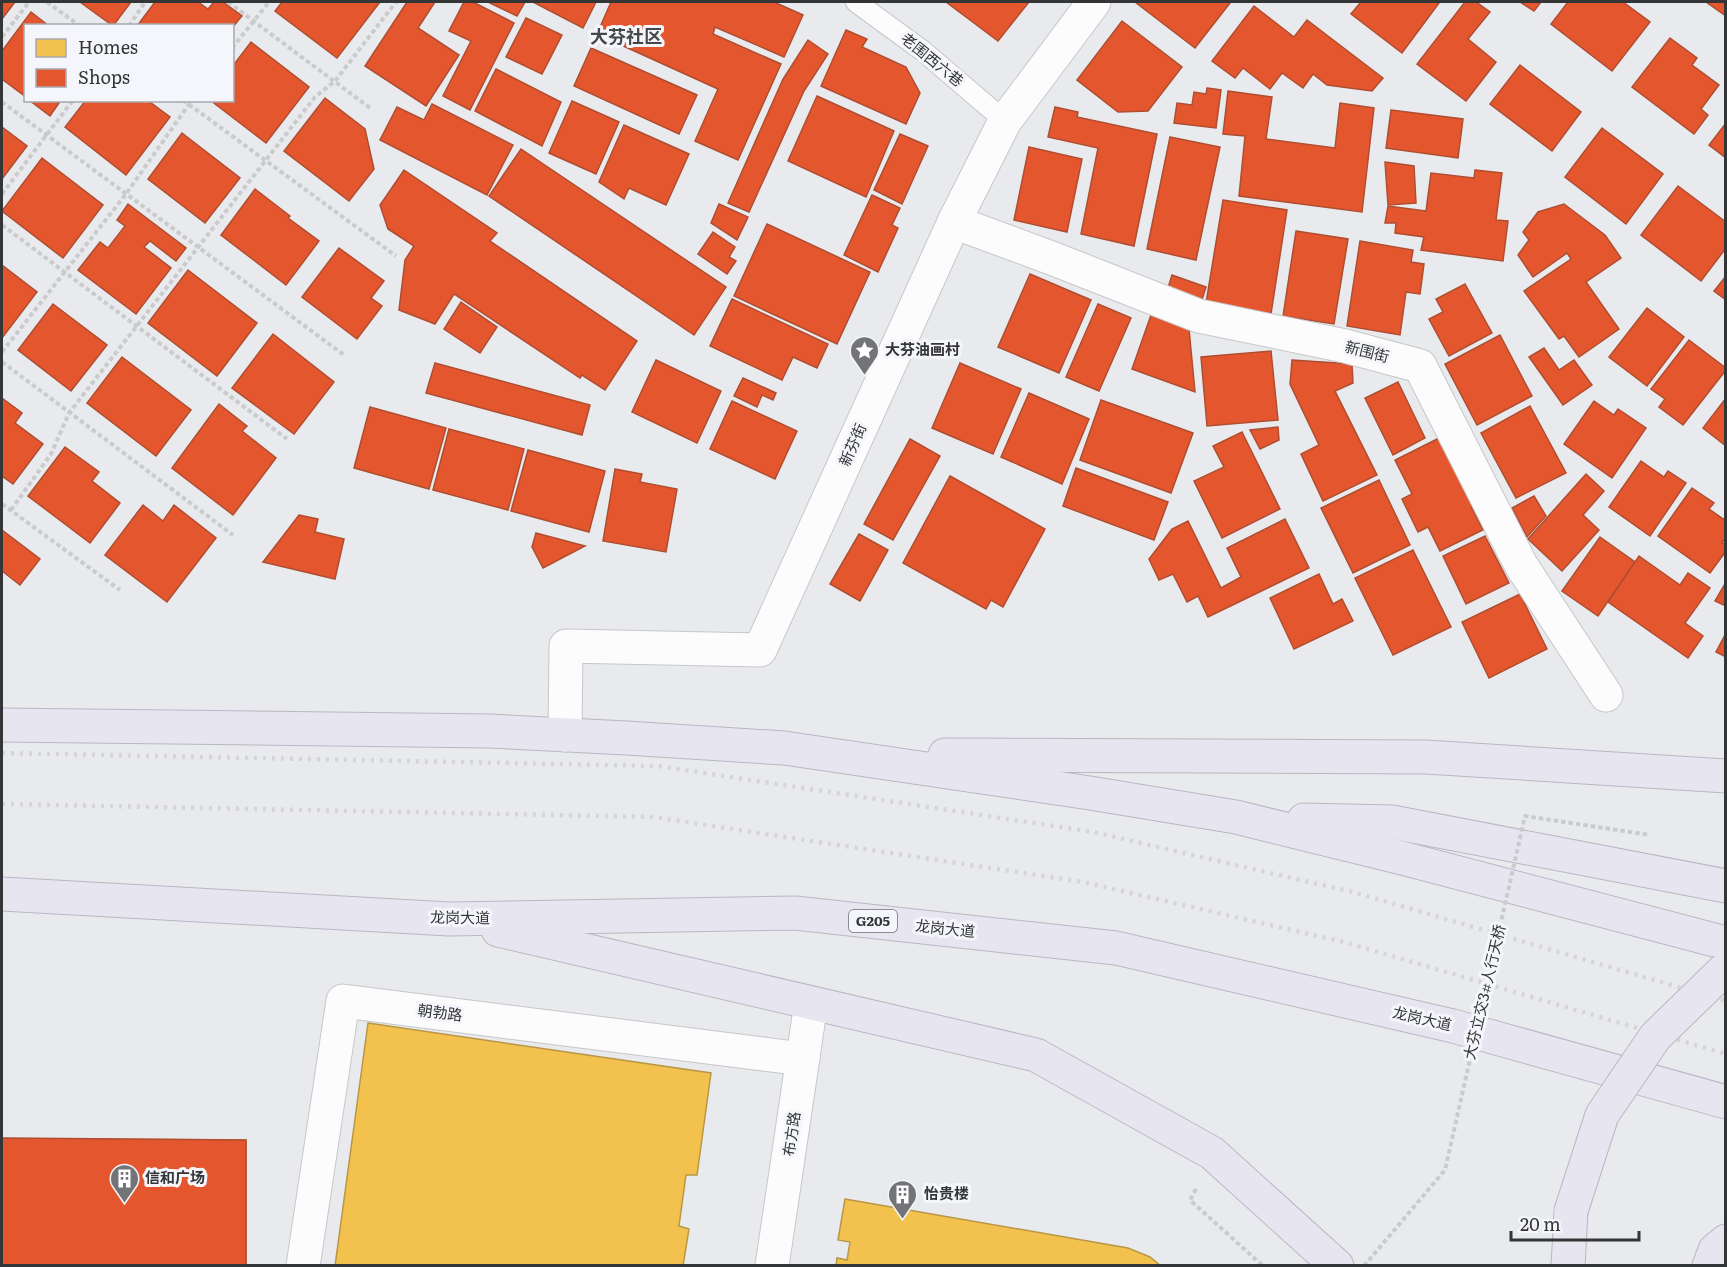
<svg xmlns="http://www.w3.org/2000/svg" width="1727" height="1267" viewBox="0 0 1727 1267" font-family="Literata,'Noto Sans SC',serif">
	<rect width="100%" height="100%" fill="#e9eaed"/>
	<g fill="#f2c14e" stroke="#b99747" stroke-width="1.5">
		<polygon points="368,1023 711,1073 697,1175 686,1175 679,1226 689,1229 683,1266 335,1266"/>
		<polygon points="80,1139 246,1140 246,1266 83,1266"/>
		<polygon points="845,1199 1128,1248 1150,1257 1161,1266 836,1266 837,1258 847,1260 850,1242 838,1240"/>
	</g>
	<g fill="#e4572e" stroke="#af4d31" stroke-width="1.5">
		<polygon points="2,2 15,2 2,19"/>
		<polygon points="80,2 131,2 113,26"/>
		<polygon points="155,2 198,2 208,9 214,2 223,2 242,16 232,28 232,26 137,26"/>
		<polygon points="282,2 380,2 337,58 275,11"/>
		<polygon points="407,2 435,2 418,28 459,55 426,106 365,66"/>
		<polygon points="464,2 473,2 514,23 470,110 443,96 471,41 449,31"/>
		<polygon points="488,2 525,2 517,16"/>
		<polygon points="533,2 596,2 583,28"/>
		<polygon points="611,2 774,2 803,15 784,57 715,27 713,34 781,64 738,160 695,141 718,89 597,34"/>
		<polygon points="946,2 1029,2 998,41"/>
		<polygon points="1135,2 1228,2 1230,3 1195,48"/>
		<polygon points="1361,2 1437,2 1439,3 1402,53 1351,14"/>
		<polygon points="1465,2 1476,2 1490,12 1468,39 1496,62 1466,101 1417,64"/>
		<polygon points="1520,2 1541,2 1534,11"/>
		<polygon points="1568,2 1623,2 1650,22 1612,71 1551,24"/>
		<polygon points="1706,2 1726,2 1726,16"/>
		<polygon points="1254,6 1294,37 1307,20 1383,78 1372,91 1327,85 1313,74 1303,88 1282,73 1270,89 1243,68 1235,78 1212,61"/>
		<polygon points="31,12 49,26 26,26 26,97 2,79 2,51"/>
		<polygon points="526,18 562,35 542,74 506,57"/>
		<polygon points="1122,21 1182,67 1148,111 1118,112 1077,80"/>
		<polygon points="846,30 867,39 862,47 906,67 920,93 906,124 821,86"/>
		<polygon points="1670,38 1697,58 1692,65 1719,85 1701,109 1708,115 1694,134 1632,87"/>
		<polygon points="808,40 828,54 804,91 749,212 728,203 783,79"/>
		<polygon points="251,42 309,87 266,143 210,100 232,100 232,67"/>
		<polygon points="591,48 697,95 679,134 574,86"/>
		<polygon points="1520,65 1581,112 1552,151 1490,104"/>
		<polygon points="496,69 561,102 542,146 475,111"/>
		<polygon points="1207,88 1221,90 1216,128 1174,123 1177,103 1192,105 1194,92 1206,94"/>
		<polygon points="1228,91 1272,97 1266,139 1335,148 1340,103 1374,108 1362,212 1239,196 1245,136 1223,134"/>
		<polygon points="817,96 894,131 866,197 788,161"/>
		<polygon points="325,98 365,129 374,169 349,201 284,151"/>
		<polygon points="29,100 61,100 50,116"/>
		<polygon points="86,100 147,100 170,117 126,175 65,127"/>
		<polygon points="572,101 619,122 596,174 549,153"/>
		<polygon points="432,104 513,145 487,195 380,140 397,107 424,120"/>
		<polygon points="1055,107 1078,112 1077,117 1157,134 1134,246 1081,234 1098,148 1048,137"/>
		<polygon points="1391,110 1463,119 1458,158 1386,148"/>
		<polygon points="1726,123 1726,158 1709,145"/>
		<polygon points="624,125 689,154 666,205 629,188 624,199 599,182"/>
		<polygon points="2,127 27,146 2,179"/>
		<polygon points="1602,128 1663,174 1626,224 1565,177"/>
		<polygon points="182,133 240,178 205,223 148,179"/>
		<polygon points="900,134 928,146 902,204 874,190"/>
		<polygon points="1170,137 1220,147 1196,260 1147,249"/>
		<polygon points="1029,147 1082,159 1067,232 1014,220"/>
		<polygon points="521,149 726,287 694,335 489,196"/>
		<polygon points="42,158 103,205 63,258 2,211"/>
		<polygon points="1385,162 1414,166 1416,203 1388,205"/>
		<polygon points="404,170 497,233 490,241 637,341 605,390 582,375 580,378 454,294 435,324 399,310 405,260 414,246 388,229 380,205"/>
		<polygon points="1475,170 1502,173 1496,220 1508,221 1503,261 1421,250 1424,237 1395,233 1396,223 1385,223 1388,206 1426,211 1431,173 1474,178"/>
		<polygon points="1678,186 1726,222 1726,248 1701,281 1641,235"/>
		<polygon points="255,189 290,216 288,218 319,241 286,285 221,235"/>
		<polygon points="872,195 900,208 892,225 898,228 878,272 844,255"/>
		<polygon points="1223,200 1287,210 1271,314 1206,303"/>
		<polygon points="128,204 186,248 176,261 150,241 144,247 171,268 136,314 78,270 100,242 108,248 125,226 117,220"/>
		<polygon points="719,204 748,217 737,240 711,223"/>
		<polygon points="1564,204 1605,235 1621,258 1586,282 1619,329 1579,357 1564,336 1559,339 1524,291 1571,259 1567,253 1533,277 1518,255 1529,240 1523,232 1538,212"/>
		<polygon points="767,224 870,272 837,344 734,296"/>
		<polygon points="1296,231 1348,239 1334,324 1283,316"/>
		<polygon points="713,232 735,247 729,257 736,261 727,274 698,254"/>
		<polygon points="1360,241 1413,250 1411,262 1424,264 1420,294 1406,292 1400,335 1347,326"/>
		<polygon points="339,248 384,281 371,298 382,306 357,339 302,297"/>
		<polygon points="2,265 37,292 2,338"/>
		<polygon points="188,270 257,323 217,376 148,323"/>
		<polygon points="1030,274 1091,300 1059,373 998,347"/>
		<polygon points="1172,275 1206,287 1201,303 1167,291"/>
		<polygon points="1726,276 1726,300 1714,291"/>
		<polygon points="1465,284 1492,333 1449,356 1429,319 1443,312 1436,299"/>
		<polygon points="732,299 828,344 817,368 793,357 782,380 710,346"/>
		<polygon points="461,302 497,327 480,353 444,329"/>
		<polygon points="53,304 107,345 71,391 18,350"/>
		<polygon points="1098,304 1131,318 1099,391 1066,377"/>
		<polygon points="1647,308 1684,337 1647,386 1609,357"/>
		<polygon points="1151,315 1189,329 1195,392 1132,369"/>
		<polygon points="273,334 334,382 294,434 232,388"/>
		<polygon points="1500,335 1532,396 1477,425 1445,364"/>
		<polygon points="1689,340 1726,368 1726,370 1683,425 1659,407 1665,399 1651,389"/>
		<polygon points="1544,348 1559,370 1574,360 1592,385 1563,405 1529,357"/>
		<polygon points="1271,351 1278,420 1207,426 1201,357"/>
		<polygon points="122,357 191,410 156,456 87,403"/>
		<polygon points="656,360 721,391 697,443 632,412"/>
		<polygon points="1292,360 1352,364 1353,383 1335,391 1377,475 1323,501 1301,454 1319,445 1290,384"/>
		<polygon points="435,363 590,405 582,435 426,393"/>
		<polygon points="960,363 1021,389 993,454 932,428"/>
		<polygon points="743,378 776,393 773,400 762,395 757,407 734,396"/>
		<polygon points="1398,382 1425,438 1393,455 1365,398"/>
		<polygon points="1029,393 1089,419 1062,484 1001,457"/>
		<polygon points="2,398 22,413 15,423 43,444 13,484 2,476"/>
		<polygon points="1726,398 1726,446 1703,428"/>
		<polygon points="1101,400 1193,433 1171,493 1080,460"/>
		<polygon points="732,401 797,431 775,479 710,449"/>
		<polygon points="1594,401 1614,415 1618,409 1646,428 1612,478 1564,444"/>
		<polygon points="219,404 247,426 242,431 276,458 233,515 172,468"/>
		<polygon points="1530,406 1566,473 1516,498 1481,433"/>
		<polygon points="370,407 446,428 429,489 354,468"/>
		<polygon points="1278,427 1279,440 1260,449 1250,430"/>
		<polygon points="449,429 524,449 508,510 433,490"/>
		<polygon points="1242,432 1280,509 1222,538 1194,481 1224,467 1213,446"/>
		<polygon points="1443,436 1476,503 1471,506 1483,530 1440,551 1428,527 1418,532 1402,499 1412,494 1395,460"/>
		<polygon points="910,439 940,456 893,540 864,524"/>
		<polygon points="65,447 99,472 92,481 120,503 90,543 28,496"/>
		<polygon points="528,450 605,471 589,532 511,511"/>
		<polygon points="1641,461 1664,477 1668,471 1686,483 1650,536 1609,507"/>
		<polygon points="1076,468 1168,502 1154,540 1063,506"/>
		<polygon points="615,469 642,474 640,482 677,489 666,552 603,541"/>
		<polygon points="1586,474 1604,491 1583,515 1599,530 1562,571 1528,539"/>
		<polygon points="950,476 1045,529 1003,607 991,600 986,609 903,563"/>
		<polygon points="1379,480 1410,545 1353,573 1321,508"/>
		<polygon points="1692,488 1714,503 1709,509 1726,521 1726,537 1722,543 1726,545 1726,551 1710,573 1658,536"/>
		<polygon points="1534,496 1546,516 1527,537 1512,508"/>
		<polygon points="143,505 163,521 174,505 216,538 167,602 105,555"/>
		<polygon points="299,515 318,519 315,532 344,539 335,579 263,562"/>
		<polygon points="1285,519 1309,568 1208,617 1198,596 1187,602 1173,574 1159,580 1149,559 1172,529 1188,521 1221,588 1241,577 1227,548"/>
		<polygon points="2,530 40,559 20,585 2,571"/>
		<polygon points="536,533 585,546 543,568 532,547"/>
		<polygon points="859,534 888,550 860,601 830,584"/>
		<polygon points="1485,536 1509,583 1466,604 1443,556"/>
		<polygon points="1600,537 1635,562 1598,616 1562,591"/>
		<polygon points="1413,550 1451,627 1393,655 1355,578"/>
		<polygon points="1639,556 1680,585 1688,573 1710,588 1685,623 1703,636 1688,658 1608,602"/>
		<polygon points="1319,574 1333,604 1342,599 1353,621 1294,649 1270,598"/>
		<polygon points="1726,582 1726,606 1715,601"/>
		<polygon points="1520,594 1547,649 1489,678 1462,622"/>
		<polygon points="1726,633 1726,657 1716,652"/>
		<polygon points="2,1138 246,1140 246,1266 2,1266"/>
	</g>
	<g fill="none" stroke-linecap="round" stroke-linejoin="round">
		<defs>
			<polyline id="lane" points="856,2 923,51 1005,121"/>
			<g id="street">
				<polyline points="954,222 1054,259 1199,316 1345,346 1420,366 1521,565 1606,695"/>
				<polyline points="565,735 566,646 760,650 954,222 1005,121 1094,2"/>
				<polyline points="303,1266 343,1001 803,1059"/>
				<polyline points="772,1266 811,1003"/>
			</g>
			<g id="highway">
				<polyline points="2,725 490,731 627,738 784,748 1090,793 1236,817 1402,858 1726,943"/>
				<polyline points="945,755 1426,757 1726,776"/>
				<polyline points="1304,820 1392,822 1726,886"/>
				<polyline points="2,894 449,919 795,913 1116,948 1453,1026 1726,1102"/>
				<polyline points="498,930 1036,1055 1212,1153 1337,1266"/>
				<polyline points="1568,1266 1571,1211"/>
				<polyline points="1709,1266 1715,1250 1726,1241"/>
			</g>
		</defs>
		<use href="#lane" stroke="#c6c7c9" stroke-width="22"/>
		<use href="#street" stroke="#c6c7c9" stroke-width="35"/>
		<use href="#highway" stroke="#b9b7c3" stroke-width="35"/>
		<g stroke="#cacbcc" stroke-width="4" stroke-dasharray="4.5 3" stroke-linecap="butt">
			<polyline points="47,2 80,26"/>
			<polyline points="228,2 370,108"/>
			<polyline points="129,26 145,2"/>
			<polyline points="2,37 29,2"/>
			<polyline points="232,48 269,2"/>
			<polyline points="183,100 396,256"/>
			<polyline points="2,102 344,355"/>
			<polyline points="2,194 73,100"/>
			<polyline points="2,225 287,439"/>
			<polyline points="2,352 126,194 192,100"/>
			<polyline points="2,362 233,535"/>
			<polyline points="2,504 120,590"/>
			<polyline points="11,510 51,454 69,413 315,97 335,81 396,2"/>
			<polyline points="1196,1189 1190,1200 1263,1266"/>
		</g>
		<use href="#lane" stroke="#fcfcfc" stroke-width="20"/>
		<use href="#street" stroke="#fcfcfc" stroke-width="33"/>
		<use href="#highway" stroke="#e7e5f0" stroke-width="33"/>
		<g stroke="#d5d5d5" stroke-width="4.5" stroke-dasharray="3 6" stroke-linecap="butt">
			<polyline points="2,753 658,766 1093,832 1357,893 1726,1001"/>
			<polyline points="2,804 653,817 1083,882 1344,942 1726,1054"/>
		</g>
		<defs>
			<polyline id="highway-bridge" points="1571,1211 1602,1115 1655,1037 1726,968"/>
		</defs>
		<use href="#highway-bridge" stroke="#b9b7c3" stroke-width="35" stroke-linecap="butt"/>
		<polyline stroke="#cacbcc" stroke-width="4" stroke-dasharray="4.5 3" stroke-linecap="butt" points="1364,1266 1445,1170 1525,816 1650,835"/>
		<use href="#highway-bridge" stroke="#e7e5f0" stroke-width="33"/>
	</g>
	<defs>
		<symbol id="sight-pin" viewBox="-11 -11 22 30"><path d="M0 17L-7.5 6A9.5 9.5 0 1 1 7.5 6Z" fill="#737477" stroke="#f5f6fb"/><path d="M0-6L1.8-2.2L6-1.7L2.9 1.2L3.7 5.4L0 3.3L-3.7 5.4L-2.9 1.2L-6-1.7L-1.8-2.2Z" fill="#fff"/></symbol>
		<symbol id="building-pin" viewBox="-11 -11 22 30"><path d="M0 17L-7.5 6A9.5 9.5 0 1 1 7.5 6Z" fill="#737477" stroke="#f5f6fb"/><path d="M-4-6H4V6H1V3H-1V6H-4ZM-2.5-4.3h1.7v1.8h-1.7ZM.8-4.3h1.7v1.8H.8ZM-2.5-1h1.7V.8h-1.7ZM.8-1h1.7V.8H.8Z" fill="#fff"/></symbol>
	</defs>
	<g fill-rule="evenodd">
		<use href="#sight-pin" x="848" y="334" width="33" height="45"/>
		<use href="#building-pin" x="108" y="1162" width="33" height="45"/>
		<use href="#building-pin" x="886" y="1178" width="33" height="45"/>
	</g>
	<g text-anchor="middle" stroke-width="6" stroke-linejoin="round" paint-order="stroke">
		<rect fill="#f5f6fb" stroke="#6e6f72" stroke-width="1.5" x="849" y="910" width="48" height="22" rx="4.5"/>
		<g font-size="14" font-weight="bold" fill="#343537">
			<text x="873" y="926">G205</text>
		</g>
		<g font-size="15" fill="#343537" stroke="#f5f6fb">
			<text transform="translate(932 60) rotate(39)" y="5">老围西六巷</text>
			<text transform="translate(1367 352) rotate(14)" y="5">新围街</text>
			<text transform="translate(853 445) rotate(-66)" y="5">新芬街</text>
			<text transform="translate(460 918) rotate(1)" y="5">龙岗大道</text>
			<text transform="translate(945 929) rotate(6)" y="5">龙岗大道</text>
			<text transform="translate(1485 992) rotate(-77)" y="5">大芬立交3#人行天桥</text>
			<text transform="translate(440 1013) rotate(7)" y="5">朝勃路</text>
			<text transform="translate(1422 1019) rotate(13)" y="5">龙岗大道</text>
			<text transform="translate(792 1134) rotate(-82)" y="5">布方路</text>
		</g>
		<g font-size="15" font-weight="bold" fill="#343537" stroke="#f5f6fb" text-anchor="start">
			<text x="885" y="355">大芬油画村</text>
			<text x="145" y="1183">信和广场</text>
			<text x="924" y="1199">怡贵楼</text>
		</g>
		<g font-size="18" font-weight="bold" fill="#46474b" stroke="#f5f6fb">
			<text x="626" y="43">大芬社区</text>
		</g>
	</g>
	<rect width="1727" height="1267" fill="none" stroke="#343537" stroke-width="6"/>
	<rect x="24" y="24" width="210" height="78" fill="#f5f6fb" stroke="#a8a9ad" stroke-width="1.5"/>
	<rect x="36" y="39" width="30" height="18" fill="#f2c14e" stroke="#a8a9ad" stroke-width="1.5"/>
	<text x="78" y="54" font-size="18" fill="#343537">Homes</text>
	<rect x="36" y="69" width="30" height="18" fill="#e4572e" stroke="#a8a9ad" stroke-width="1.5"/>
	<text x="78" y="84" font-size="18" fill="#343537">Shops</text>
	<path d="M1511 1231v9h128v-9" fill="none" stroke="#343537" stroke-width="3"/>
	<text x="1520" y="1231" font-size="18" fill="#343537" stroke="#f5f6fb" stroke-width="4.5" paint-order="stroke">20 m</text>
</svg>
